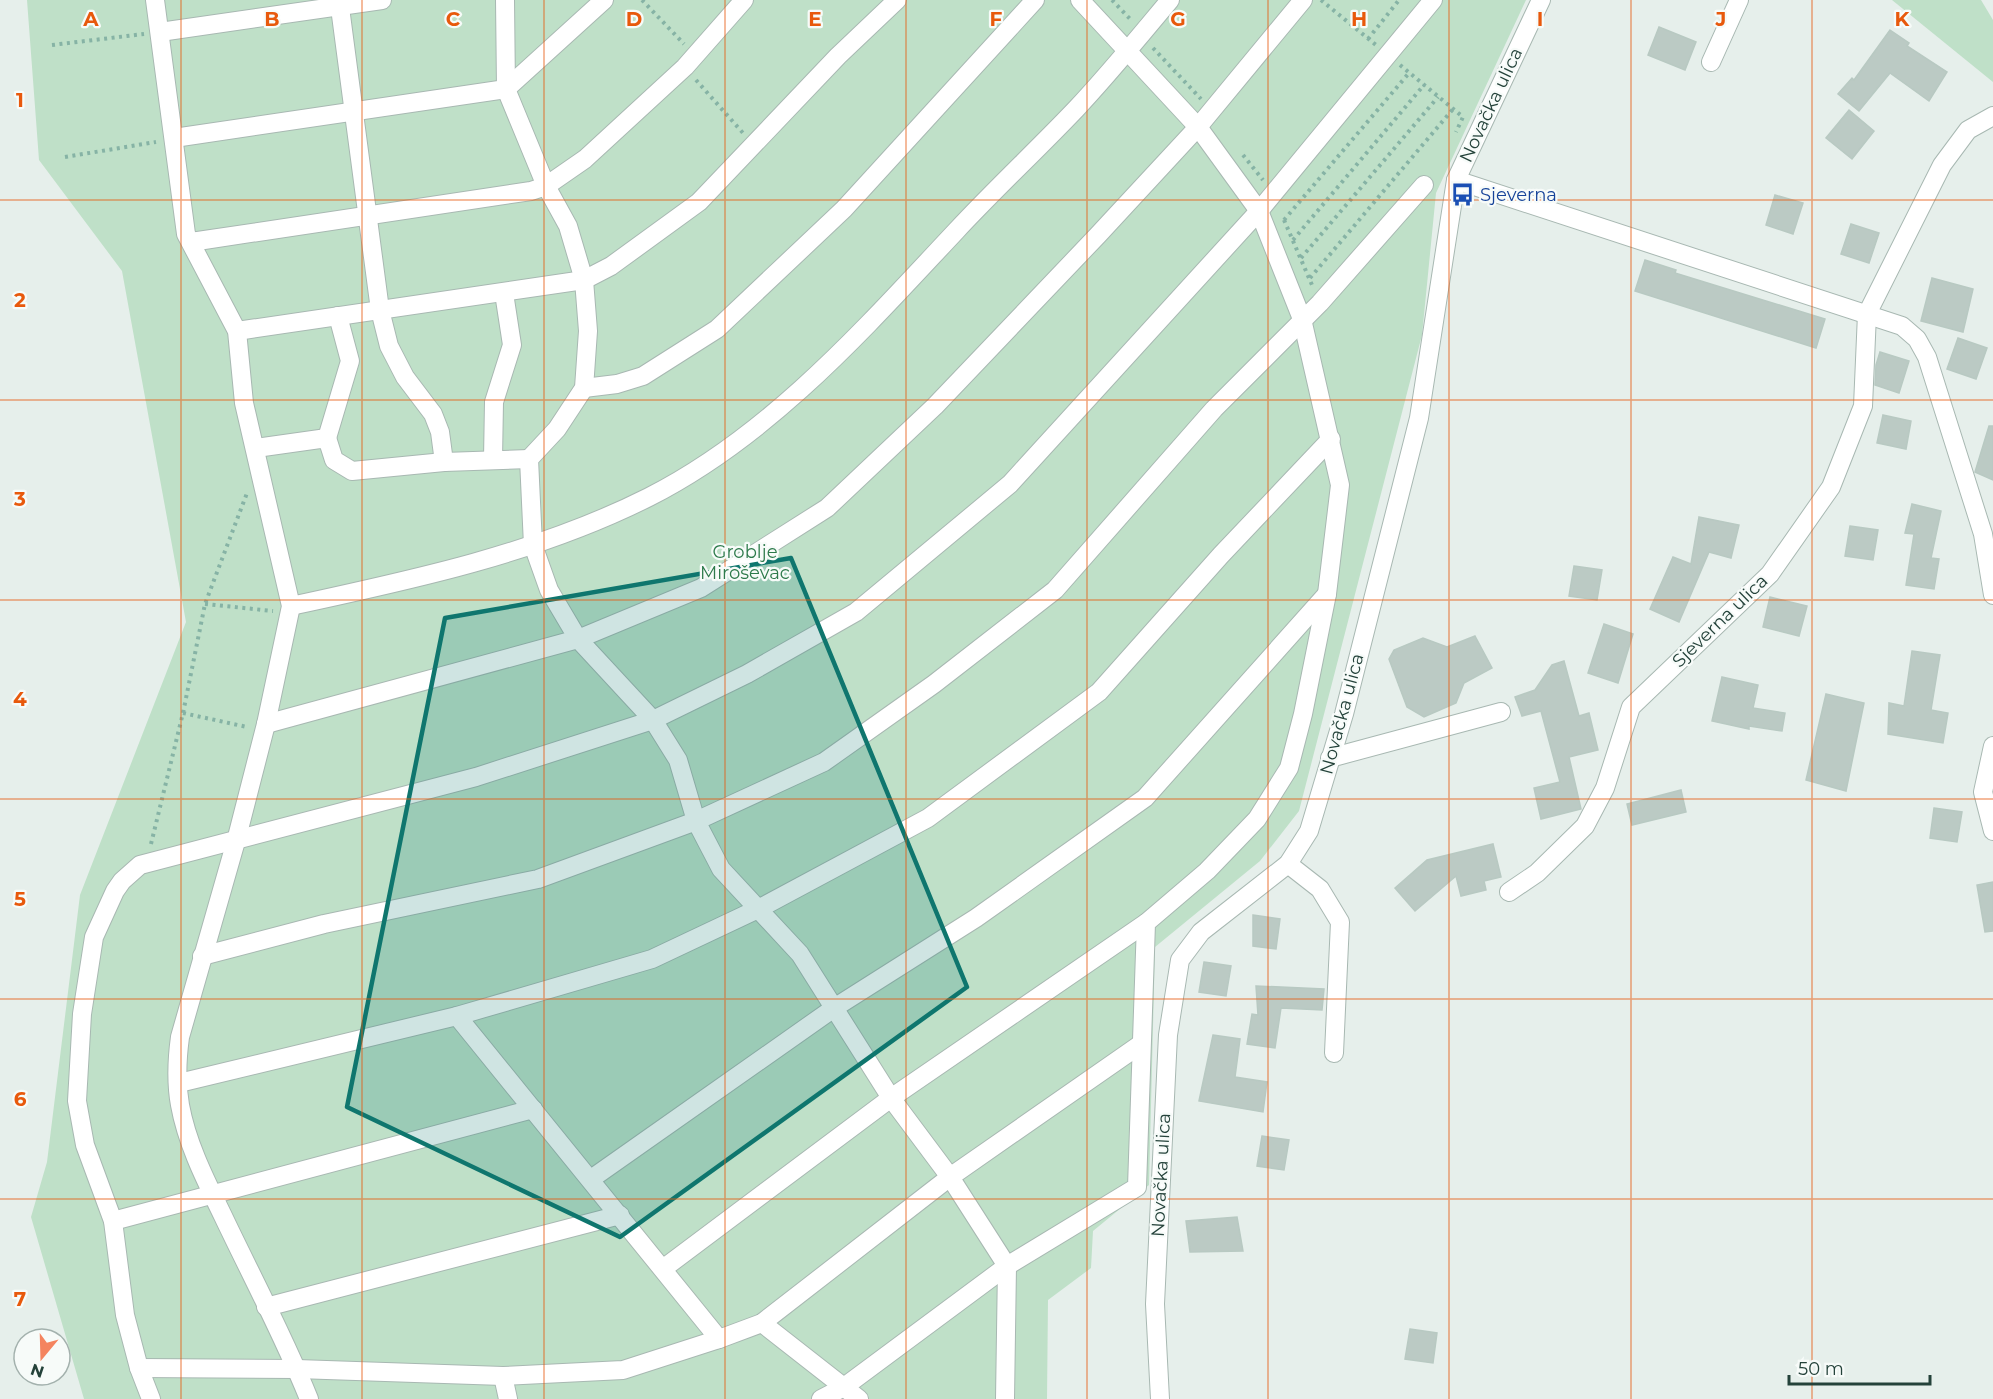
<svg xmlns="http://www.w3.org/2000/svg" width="1993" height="1399" viewBox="0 0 1993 1399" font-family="Montserrat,sans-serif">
	<rect width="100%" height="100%" fill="#e6efeb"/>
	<g fill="#bfe0c8">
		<polygon points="27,0 1526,0 1436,193 1422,335 1299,811 1260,861 1155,947 1149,1185 1093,1231 1091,1268 1048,1300 1047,1399 84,1399 31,1217 47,1162 80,895 186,622 122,271 39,160"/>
		<polygon points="1892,0 1981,0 1993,20 1993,82"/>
	</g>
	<g fill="#bbcac4" stroke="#b8c9c2" stroke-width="1.5">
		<polygon points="1659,27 1696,42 1685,70 1648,55"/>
		<polygon points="1890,30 1909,43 1907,46 1947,72 1929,101 1890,73 1859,111 1838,94 1852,78 1854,80"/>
		<polygon points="1849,110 1874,131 1852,159 1826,138"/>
		<polygon points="1775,195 1803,203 1793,234 1766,225"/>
		<polygon points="1851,224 1879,233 1869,263 1841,254"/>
		<polygon points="1645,260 1676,270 1675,273 1825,319 1816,348 1635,291"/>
		<polygon points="1932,278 1973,289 1963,332 1921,321"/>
		<polygon points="1958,338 1987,348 1976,379 1947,369"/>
		<polygon points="1880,352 1909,361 1899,393 1875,385 1876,365"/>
		<polygon points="1883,415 1911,421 1906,449 1877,443"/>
		<polygon points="1989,426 1993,426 1993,480 1975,472"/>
		<polygon points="1912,504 1941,511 1931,558 1939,559 1934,589 1906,585 1914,534 1905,533"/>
		<polygon points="1699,517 1739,525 1731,558 1709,552 1679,622 1650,609 1673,557 1691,564"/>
		<polygon points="1850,526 1878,530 1873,560 1845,556"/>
		<polygon points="1574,566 1602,570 1597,600 1569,596"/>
		<polygon points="1770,597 1807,606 1799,636 1763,627"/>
		<polygon points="1604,624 1633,634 1618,683 1588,673"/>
		<polygon points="1475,636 1492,668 1464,683 1456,703 1424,717 1407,707 1389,659 1394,650 1423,638 1447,647"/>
		<polygon points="1912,651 1940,655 1931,710 1948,713 1943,743 1888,734 1889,703 1904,706"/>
		<polygon points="1564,661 1579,716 1589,713 1598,750 1569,757 1581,809 1541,819 1534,788 1560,782 1541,711 1522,716 1515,697 1535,690 1552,665"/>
		<polygon points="1722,677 1758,685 1753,708 1785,713 1782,731 1749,726 1749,729 1712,721"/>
		<polygon points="1826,694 1864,703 1846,791 1806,780"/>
		<polygon points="1681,790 1686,812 1632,825 1627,804"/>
		<polygon points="1934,808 1962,812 1957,842 1930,838"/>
		<polygon points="1493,844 1501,877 1484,881 1486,890 1461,896 1456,876 1415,911 1395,888 1427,860"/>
		<polygon points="1993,882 1993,931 1985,932 1977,885"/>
		<polygon points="1253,915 1280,919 1276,949 1253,946"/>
		<polygon points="1204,962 1231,966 1226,996 1199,992"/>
		<polygon points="1256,986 1324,989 1322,1010 1281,1008 1275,1048 1247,1044 1252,1014 1258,1015"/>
		<polygon points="1213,1035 1240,1039 1235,1077 1267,1082 1263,1112 1199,1101"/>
		<polygon points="1262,1136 1289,1140 1284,1170 1257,1166"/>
		<polygon points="1237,1217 1243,1251 1190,1252 1186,1221"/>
		<polygon points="1410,1329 1437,1333 1433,1363 1405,1359"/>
	</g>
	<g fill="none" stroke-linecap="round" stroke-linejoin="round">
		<defs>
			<g id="minor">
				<path d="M 155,0 L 186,234 L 237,331 L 244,403 L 291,606 L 266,724 L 236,841 L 180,1037 C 177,1059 176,1083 180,1105 C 187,1144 206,1181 223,1216 C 252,1277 284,1337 309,1399"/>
				<polyline points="339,0 380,310 389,346 405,377 433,414 440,432 444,462"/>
				<polyline points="505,0 506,89 546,186 568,226 584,280 588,331 584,388 557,429 529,459 533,545 549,590 578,639 653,720 678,760 696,821 721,869 800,954 891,1098 950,1177 1007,1266 1005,1399"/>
				<polyline points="160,32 382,0"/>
				<polyline points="1711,62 1739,0"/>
				<polyline points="174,138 506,89 604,0"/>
				<polyline points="1456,180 1902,326 1917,339 1927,357 1983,534 1993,595"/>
				<polyline points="191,242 531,191 546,186 585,159 685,67 744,0"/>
				<polyline points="237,331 584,280 611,266 699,202 838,56 897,0"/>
				<polyline points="584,388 617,384 643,376 717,329 844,209 1035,0"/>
				<polyline points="327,438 350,361 338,316"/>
				<polyline points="256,448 327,438 334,460 352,471 444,462 529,459"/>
				<polyline points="493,459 494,402 512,345 504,293"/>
				<path d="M 291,606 C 412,580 538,553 649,497 C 771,435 864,329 956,231 C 995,189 1037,150 1076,109 C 1109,74 1139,37 1170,0"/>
				<polyline points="266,724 578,639 701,588 827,508 935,406 1098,235 1198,127 1303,0"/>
				<polyline points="1993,746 1983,792 1993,831"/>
				<polyline points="1330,758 1501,712"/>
				<polyline points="1288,864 1320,889 1340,922 1334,1053"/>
				<polyline points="1509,892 1537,873 1585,826 1605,788 1631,707 1770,574 1831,487 1863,406 1867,314 1942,165 1968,130 1993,116"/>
				<polyline points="202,956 324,924 538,879 696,821 824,762 934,684 1055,590 1214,409 1320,303 1424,185"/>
				<polyline points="457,1016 719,1339 762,1323 950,1177 1141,1044"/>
				<polyline points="179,1083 457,1016 652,959 760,908 928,818 1099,692 1221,555 1331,439"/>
				<polyline points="591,1179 834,1008 976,918 1145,798 1327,594"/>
				<polyline points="113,1221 533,1109"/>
				<polyline points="664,1268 891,1098 1146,923"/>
				<polyline points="266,1307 620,1215"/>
				<polyline points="762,1323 859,1399"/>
				<polyline points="139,1368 297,1369 503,1376 623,1370 719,1339"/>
				<polyline points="503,1376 508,1399"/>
				<polyline points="151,1399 139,1368 125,1315 113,1221 85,1145 77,1101 82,1014 94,937 115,891 122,881 140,865 476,777 653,720 747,674 856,612 1010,484 1259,211 1433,0"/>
				<polyline points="821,1399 844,1387 1007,1266 1137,1187 1146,923 1207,871 1257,819 1289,768 1303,714 1327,594 1340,485 1302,319 1259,211 1198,127 1080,0"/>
				<polyline points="1160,1399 1155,1304 1168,1035 1180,960 1201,932 1288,864 1309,831 1344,714 1419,418 1456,180 1541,0"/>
			</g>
		</defs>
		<use href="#minor" stroke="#a8b8b2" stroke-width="20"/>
		<g stroke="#86b3a5" stroke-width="4" stroke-dasharray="3 4.5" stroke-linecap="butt">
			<polyline points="642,0 684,44"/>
			<polyline points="1112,0 1132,21"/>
			<polyline points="1321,0 1376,45"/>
			<polyline points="1368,39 1399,0"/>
			<polyline points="52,45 144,34"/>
			<polyline points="1153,48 1201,99"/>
			<polyline points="1400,65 1463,117 1456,132"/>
			<polyline points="696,80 743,133"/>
			<polyline points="1243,155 1263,180"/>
			<polyline points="65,157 156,142"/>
			<polyline points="1284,220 1312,285"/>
			<polyline points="1284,220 1409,73"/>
			<polyline points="1293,240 1424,85"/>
			<polyline points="1301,258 1438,97"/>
			<polyline points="1310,278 1453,109"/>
			<polyline points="205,604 273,611"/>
			<polyline points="183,713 247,727"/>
			<polyline points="151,844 183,713 205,604 247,493"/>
		</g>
		<use href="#minor" stroke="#fff" stroke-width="18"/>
	</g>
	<path fill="#0f766e" fill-opacity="0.2" stroke="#0f766e" stroke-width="4.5" stroke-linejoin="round" d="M 791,558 L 967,987 L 620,1237 L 347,1107 L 445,618 Z"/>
	<path fill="none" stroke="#e8590c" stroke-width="1.5" stroke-opacity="0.55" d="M 181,0 L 181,1399M 362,0 L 362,1399M 544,0 L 544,1399M 725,0 L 725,1399M 906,0 L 906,1399M 1087,0 L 1087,1399M 1268,0 L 1268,1399M 1449,0 L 1449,1399M 1631,0 L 1631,1399M 1812,0 L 1812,1399M 0,200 L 1993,200M 0,400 L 1993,400M 0,600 L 1993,600M 0,799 L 1993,799M 0,999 L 1993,999M 0,1199 L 1993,1199"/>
	<defs>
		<symbol id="bus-bare" viewBox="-9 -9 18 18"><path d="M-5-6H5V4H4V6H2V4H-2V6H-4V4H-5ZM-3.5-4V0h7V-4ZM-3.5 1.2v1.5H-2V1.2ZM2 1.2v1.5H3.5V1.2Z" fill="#1a4fb4" stroke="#f7fbf9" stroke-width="2.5" paint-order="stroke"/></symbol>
	</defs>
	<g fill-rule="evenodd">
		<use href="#bus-bare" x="1446" y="178" width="33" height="33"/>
	</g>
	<g text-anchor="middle" stroke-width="4.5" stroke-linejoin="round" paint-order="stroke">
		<g font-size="18" fill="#24423a" stroke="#f7fbf9">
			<text transform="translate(1491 105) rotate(-65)" y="6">Novačka ulica</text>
			<text transform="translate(1720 621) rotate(-44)" y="6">Sjeverna ulica</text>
			<text transform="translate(1342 714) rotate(-75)" y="6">Novačka ulica</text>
			<text transform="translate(1161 1175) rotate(-87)" y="6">Novačka ulica</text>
		</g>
		<g font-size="18" fill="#164399" stroke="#f7fbf9" text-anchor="start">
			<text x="1480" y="201">Sjeverna</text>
		</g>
		<g font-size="18" fill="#2d7a4b" stroke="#f7fbf9">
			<text x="745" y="558">Groblje<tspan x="745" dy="21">Miroševac</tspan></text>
		</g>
	</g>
	<g font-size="20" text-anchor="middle" font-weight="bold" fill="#e8590c" stroke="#f7fbf9" stroke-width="4.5" stroke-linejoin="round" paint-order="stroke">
		<text x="91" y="26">A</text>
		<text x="272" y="26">B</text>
		<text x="453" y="26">C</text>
		<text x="634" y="26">D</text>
		<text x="815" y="26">E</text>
		<text x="996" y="26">F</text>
		<text x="1178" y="26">G</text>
		<text x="1359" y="26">H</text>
		<text x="1540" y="26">I</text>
		<text x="1721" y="26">J</text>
		<text x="1902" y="26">K</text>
		<text x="20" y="107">1</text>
		<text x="20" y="307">2</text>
		<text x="20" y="506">3</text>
		<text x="20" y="706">4</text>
		<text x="20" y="906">5</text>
		<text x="20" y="1106">6</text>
		<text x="20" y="1306">7</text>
	</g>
	<g transform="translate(42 1357) rotate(199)"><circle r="28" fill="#f7fbf9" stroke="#a3b1ad" stroke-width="1.5"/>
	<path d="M0-4.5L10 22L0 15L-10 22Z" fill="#f4845f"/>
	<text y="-9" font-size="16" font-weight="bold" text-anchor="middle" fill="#24423a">N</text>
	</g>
	<path d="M1789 1375v9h141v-9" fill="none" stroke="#24423a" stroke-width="3"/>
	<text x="1798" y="1375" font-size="18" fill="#24423a" stroke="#f7fbf9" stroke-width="4.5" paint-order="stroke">50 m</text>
</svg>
